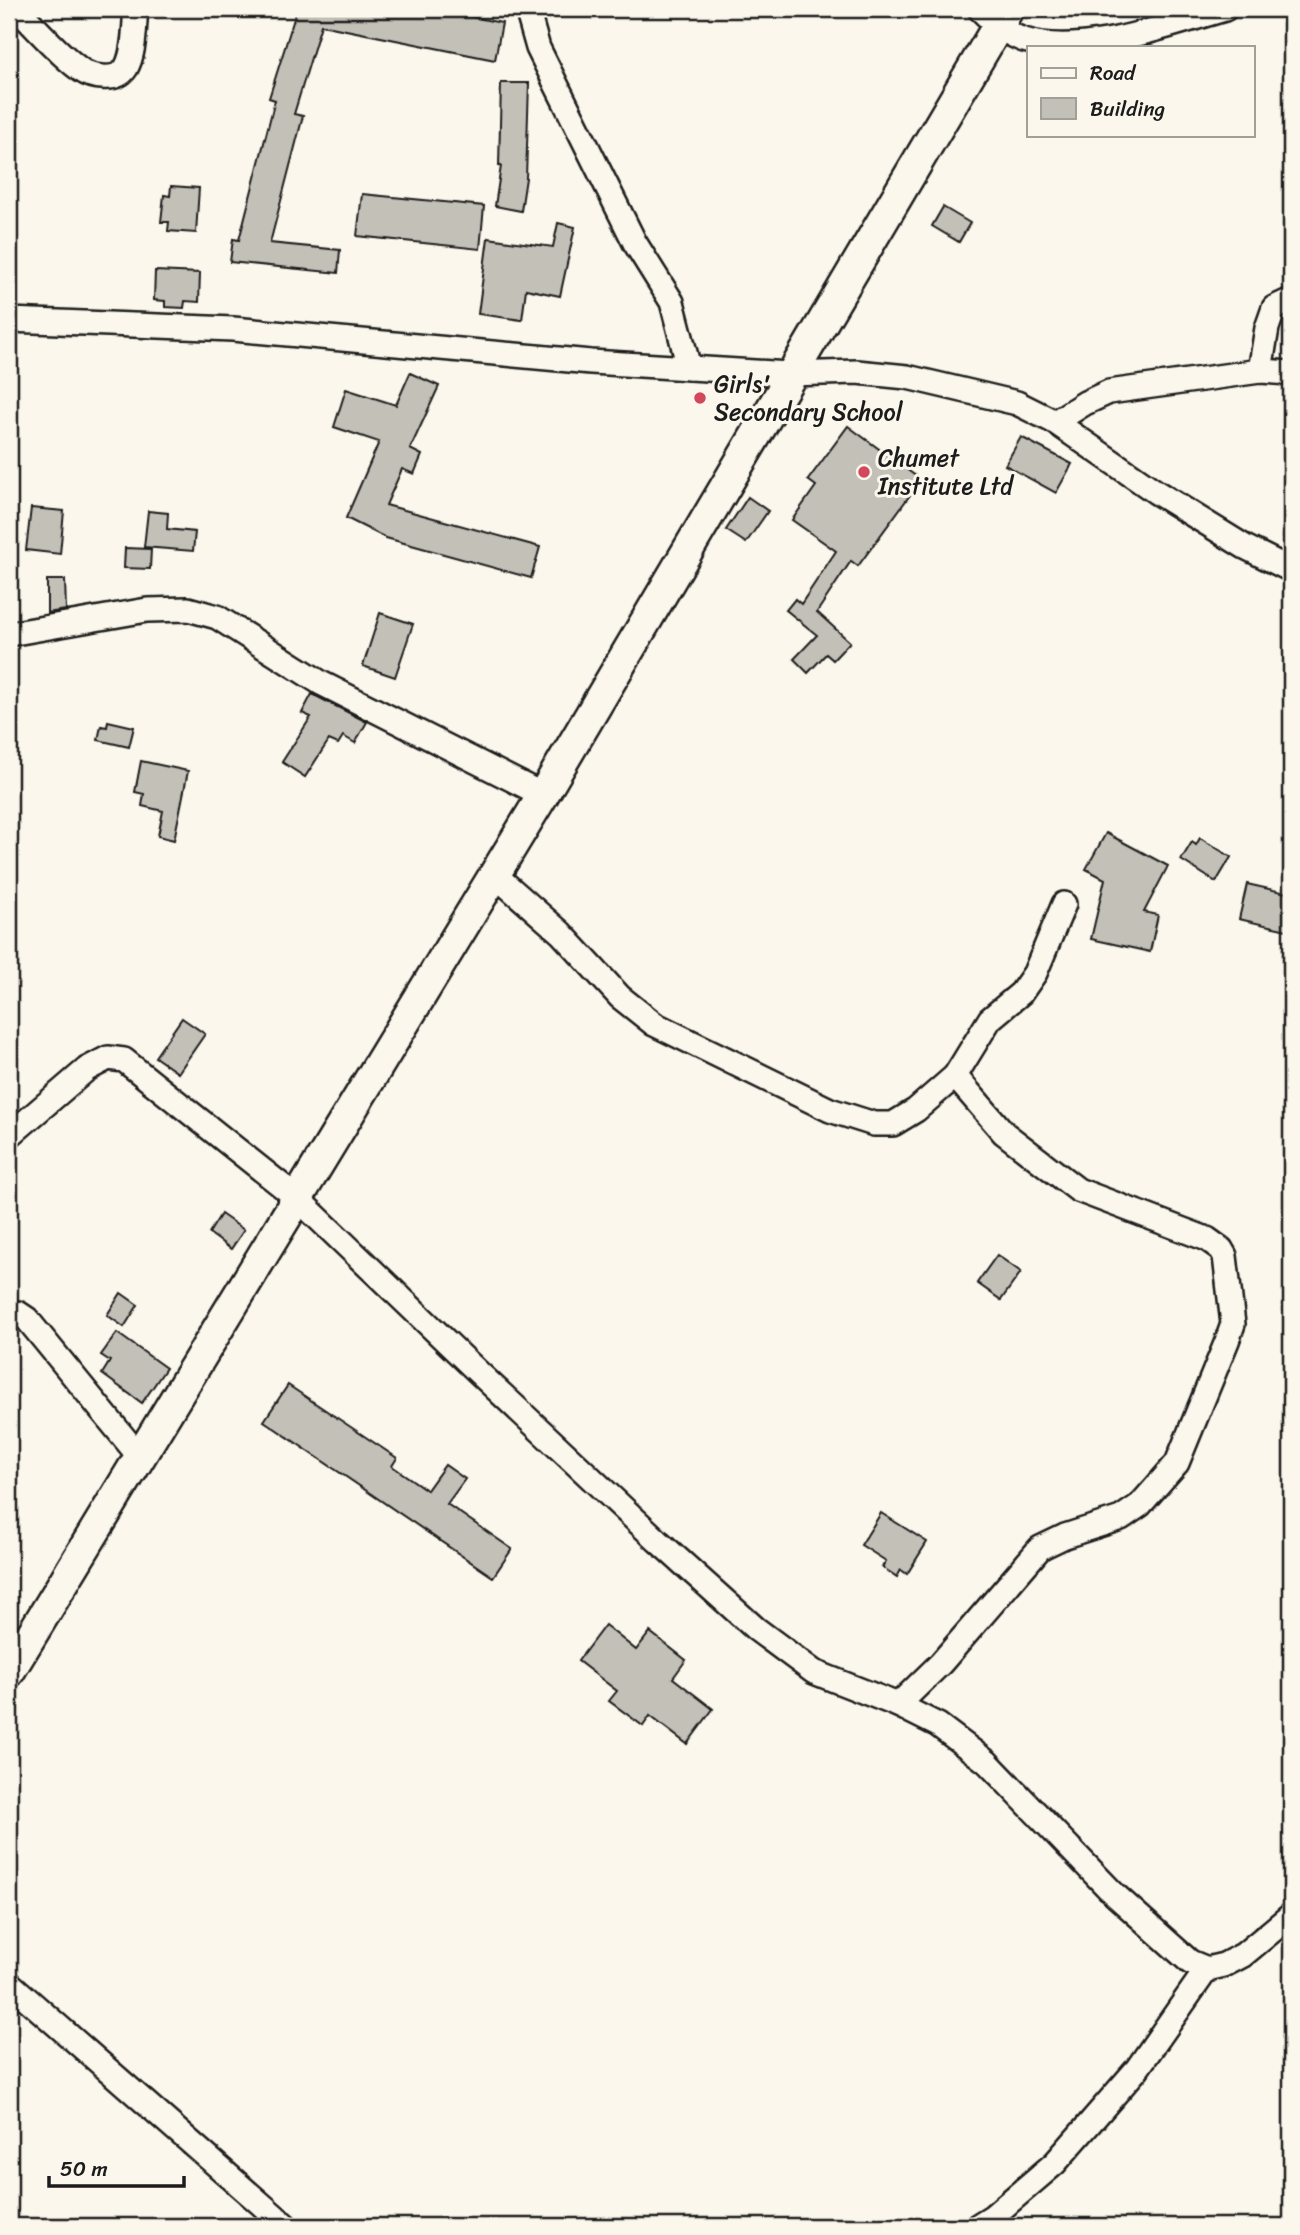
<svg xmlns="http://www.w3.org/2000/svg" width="1300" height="2235" viewBox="0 0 1300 2235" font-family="Sriracha,sans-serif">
	<rect width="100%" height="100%" fill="#fbf7ec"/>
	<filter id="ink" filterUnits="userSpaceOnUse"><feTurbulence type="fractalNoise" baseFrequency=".0143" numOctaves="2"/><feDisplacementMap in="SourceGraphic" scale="14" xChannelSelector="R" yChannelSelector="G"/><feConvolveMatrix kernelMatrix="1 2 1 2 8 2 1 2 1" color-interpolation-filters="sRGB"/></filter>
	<g filter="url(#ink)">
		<g fill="#c3c0b8" stroke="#1c1c1c" stroke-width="2">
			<polygon points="297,9 432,9 502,23 495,60 321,25 294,114 303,116 270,243 340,250 338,273 230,262 233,239 239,240 275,100 269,98"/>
			<polygon points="501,83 529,83 526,178 521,211 495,206 501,166 499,166"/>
			<polygon points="171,186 199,188 196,233 168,231 169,222 161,222 164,195 170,196"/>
			<polygon points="362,194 484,206 480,249 357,236"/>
			<polygon points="943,207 970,223 959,242 932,226"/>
			<polygon points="558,223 575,227 560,296 526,289 522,320 478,314 488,238 553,247"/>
			<polygon points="155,271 200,273 199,302 185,301 184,308 165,307 165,301 154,300"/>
			<polygon points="410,373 439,386 410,449 422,455 414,474 402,469 386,505 540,547 531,578 386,538 346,518 379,442 334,427 346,389 396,405"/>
			<polygon points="848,426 921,480 858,566 851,561 817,612 850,642 833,660 826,654 808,673 794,659 817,635 786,610 795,599 801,604 836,551 792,520 816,486 808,480"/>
			<polygon points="1021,437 1072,464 1056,493 1005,465"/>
			<polygon points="748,497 768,511 746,543 726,530"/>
			<polygon points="31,508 64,511 60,554 26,550"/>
			<polygon points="148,511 168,513 167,529 195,532 193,551 144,547"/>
			<polygon points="125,548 151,549 150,569 124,568"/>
			<polygon points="47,580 65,580 66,610 47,613"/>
			<polygon points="380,613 413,624 395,677 363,666"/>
			<polygon points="312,694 367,722 355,743 343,736 338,744 329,740 305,777 282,762 311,717 302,713"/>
			<polygon points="108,721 134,727 129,747 98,740 101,726 107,727"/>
			<polygon points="141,761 188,771 174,840 158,836 163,811 142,806 144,794 135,792"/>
			<polygon points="1106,833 1168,866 1144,912 1158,915 1150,952 1091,939 1105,879 1086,869"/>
			<polygon points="1200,838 1231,857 1216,882 1181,860 1192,842 1196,845"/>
			<polygon points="1247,884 1291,894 1291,931 1239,919"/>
			<polygon points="182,1018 205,1034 178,1073 155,1057"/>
			<polygon points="221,1214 244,1230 231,1249 209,1233"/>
			<polygon points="997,1255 1021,1272 1001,1300 977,1283"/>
			<polygon points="121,1293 138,1305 124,1327 107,1315"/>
			<polygon points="117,1333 166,1368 142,1403 102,1374 110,1361 101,1355"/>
			<polygon points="288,1385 397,1458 392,1466 427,1490 445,1465 465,1479 447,1504 512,1549 493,1577 264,1421"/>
			<polygon points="881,1513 927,1542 907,1574 901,1570 897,1577 882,1567 886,1561 861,1545"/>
			<polygon points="605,1625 636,1650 650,1632 686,1660 673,1678 713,1709 687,1744 650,1716 643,1726 609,1701 617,1691 578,1661"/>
		</g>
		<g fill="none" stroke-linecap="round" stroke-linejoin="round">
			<defs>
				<g id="minor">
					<path d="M 17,9 C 37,28 58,54 81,70 C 92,78 117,82 126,68 C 135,53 134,26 136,9"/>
					<polyline points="527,9 538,48 635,243 672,302 689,368"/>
					<path d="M 980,9 C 993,22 1006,34 1024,40 C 1082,58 1168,25 1225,9"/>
					<polyline points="9,320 233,329 591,362 789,374 857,372 907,377 1017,403 1055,422 1156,492 1245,547 1291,570"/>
					<polyline points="1260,371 1267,328 1274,308 1291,300"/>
					<polyline points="1055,422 1085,403 1109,392 1260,371 1291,373"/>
					<polyline points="15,633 147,610 188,609 217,617 321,683 543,795"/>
					<polyline points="494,874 561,933 620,997 654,1024 830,1110 874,1124 893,1124 916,1110 955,1076 990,1019 1021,993 1035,973 1064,904"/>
					<polyline points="9,1136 87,1069 108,1058 124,1060 296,1197 477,1371 658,1541 756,1629 814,1672 898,1705 938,1725 987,1762 1113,1893 1190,1962 1207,1969 1224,1965 1243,1955 1291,1915"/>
					<polyline points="9,1314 18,1313 27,1319 139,1456"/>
					<polyline points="898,1705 941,1663 1040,1548 1065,1536 1121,1518 1140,1505 1177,1463 1227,1341 1233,1324 1225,1256 1221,1249 1207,1239 1078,1190 1004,1133 955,1076"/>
					<polyline points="9,1983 286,2226"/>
					<polyline points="977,2226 993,2216 1055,2163 1137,2069 1207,1969"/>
				</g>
				<polyline id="major" points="9,1672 543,795 1008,9"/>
			</defs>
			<use href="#minor" stroke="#1c1c1c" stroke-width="28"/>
			<use href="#major" stroke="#1c1c1c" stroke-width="35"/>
			<use href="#minor" stroke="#fbf7ec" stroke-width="23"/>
			<use href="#major" stroke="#fbf7ec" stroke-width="30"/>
		</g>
	</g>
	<g fill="#d1495b" stroke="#fbf7ec" stroke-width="2.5">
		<circle cx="700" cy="398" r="7"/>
		<circle cx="864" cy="472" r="7"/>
	</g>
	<g text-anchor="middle" stroke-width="6" stroke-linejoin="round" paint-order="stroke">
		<g font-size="24" fill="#1c1c1c" stroke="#fbf7ec" text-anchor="start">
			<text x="714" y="392">Girls'<tspan x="714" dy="28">Secondary School</tspan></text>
			<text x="878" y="466">Chumet<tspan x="878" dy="28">Institute Ltd</tspan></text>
		</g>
	</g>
	<rect width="1300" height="2235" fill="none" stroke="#fbf7ec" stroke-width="35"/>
	<rect x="18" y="18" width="1265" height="2200" fill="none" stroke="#1c1c1c" stroke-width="2.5" filter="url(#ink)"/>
	<rect x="1027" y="46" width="228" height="91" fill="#fbf7ec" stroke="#a29f99" stroke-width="2"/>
	<rect x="1041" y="68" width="35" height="10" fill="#fbf7ec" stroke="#a29f99" stroke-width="2"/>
	<text x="1090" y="80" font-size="21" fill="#1c1c1c">Road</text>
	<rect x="1041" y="98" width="35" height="21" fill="#c3c0b8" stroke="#a29f99" stroke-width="2"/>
	<text x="1090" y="116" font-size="21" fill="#1c1c1c">Building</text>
	<path d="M49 2176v10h135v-10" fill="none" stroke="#1c1c1c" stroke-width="3.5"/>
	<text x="60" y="2176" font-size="21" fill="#1c1c1c" stroke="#fbf7ec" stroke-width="5" paint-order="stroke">50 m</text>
</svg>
